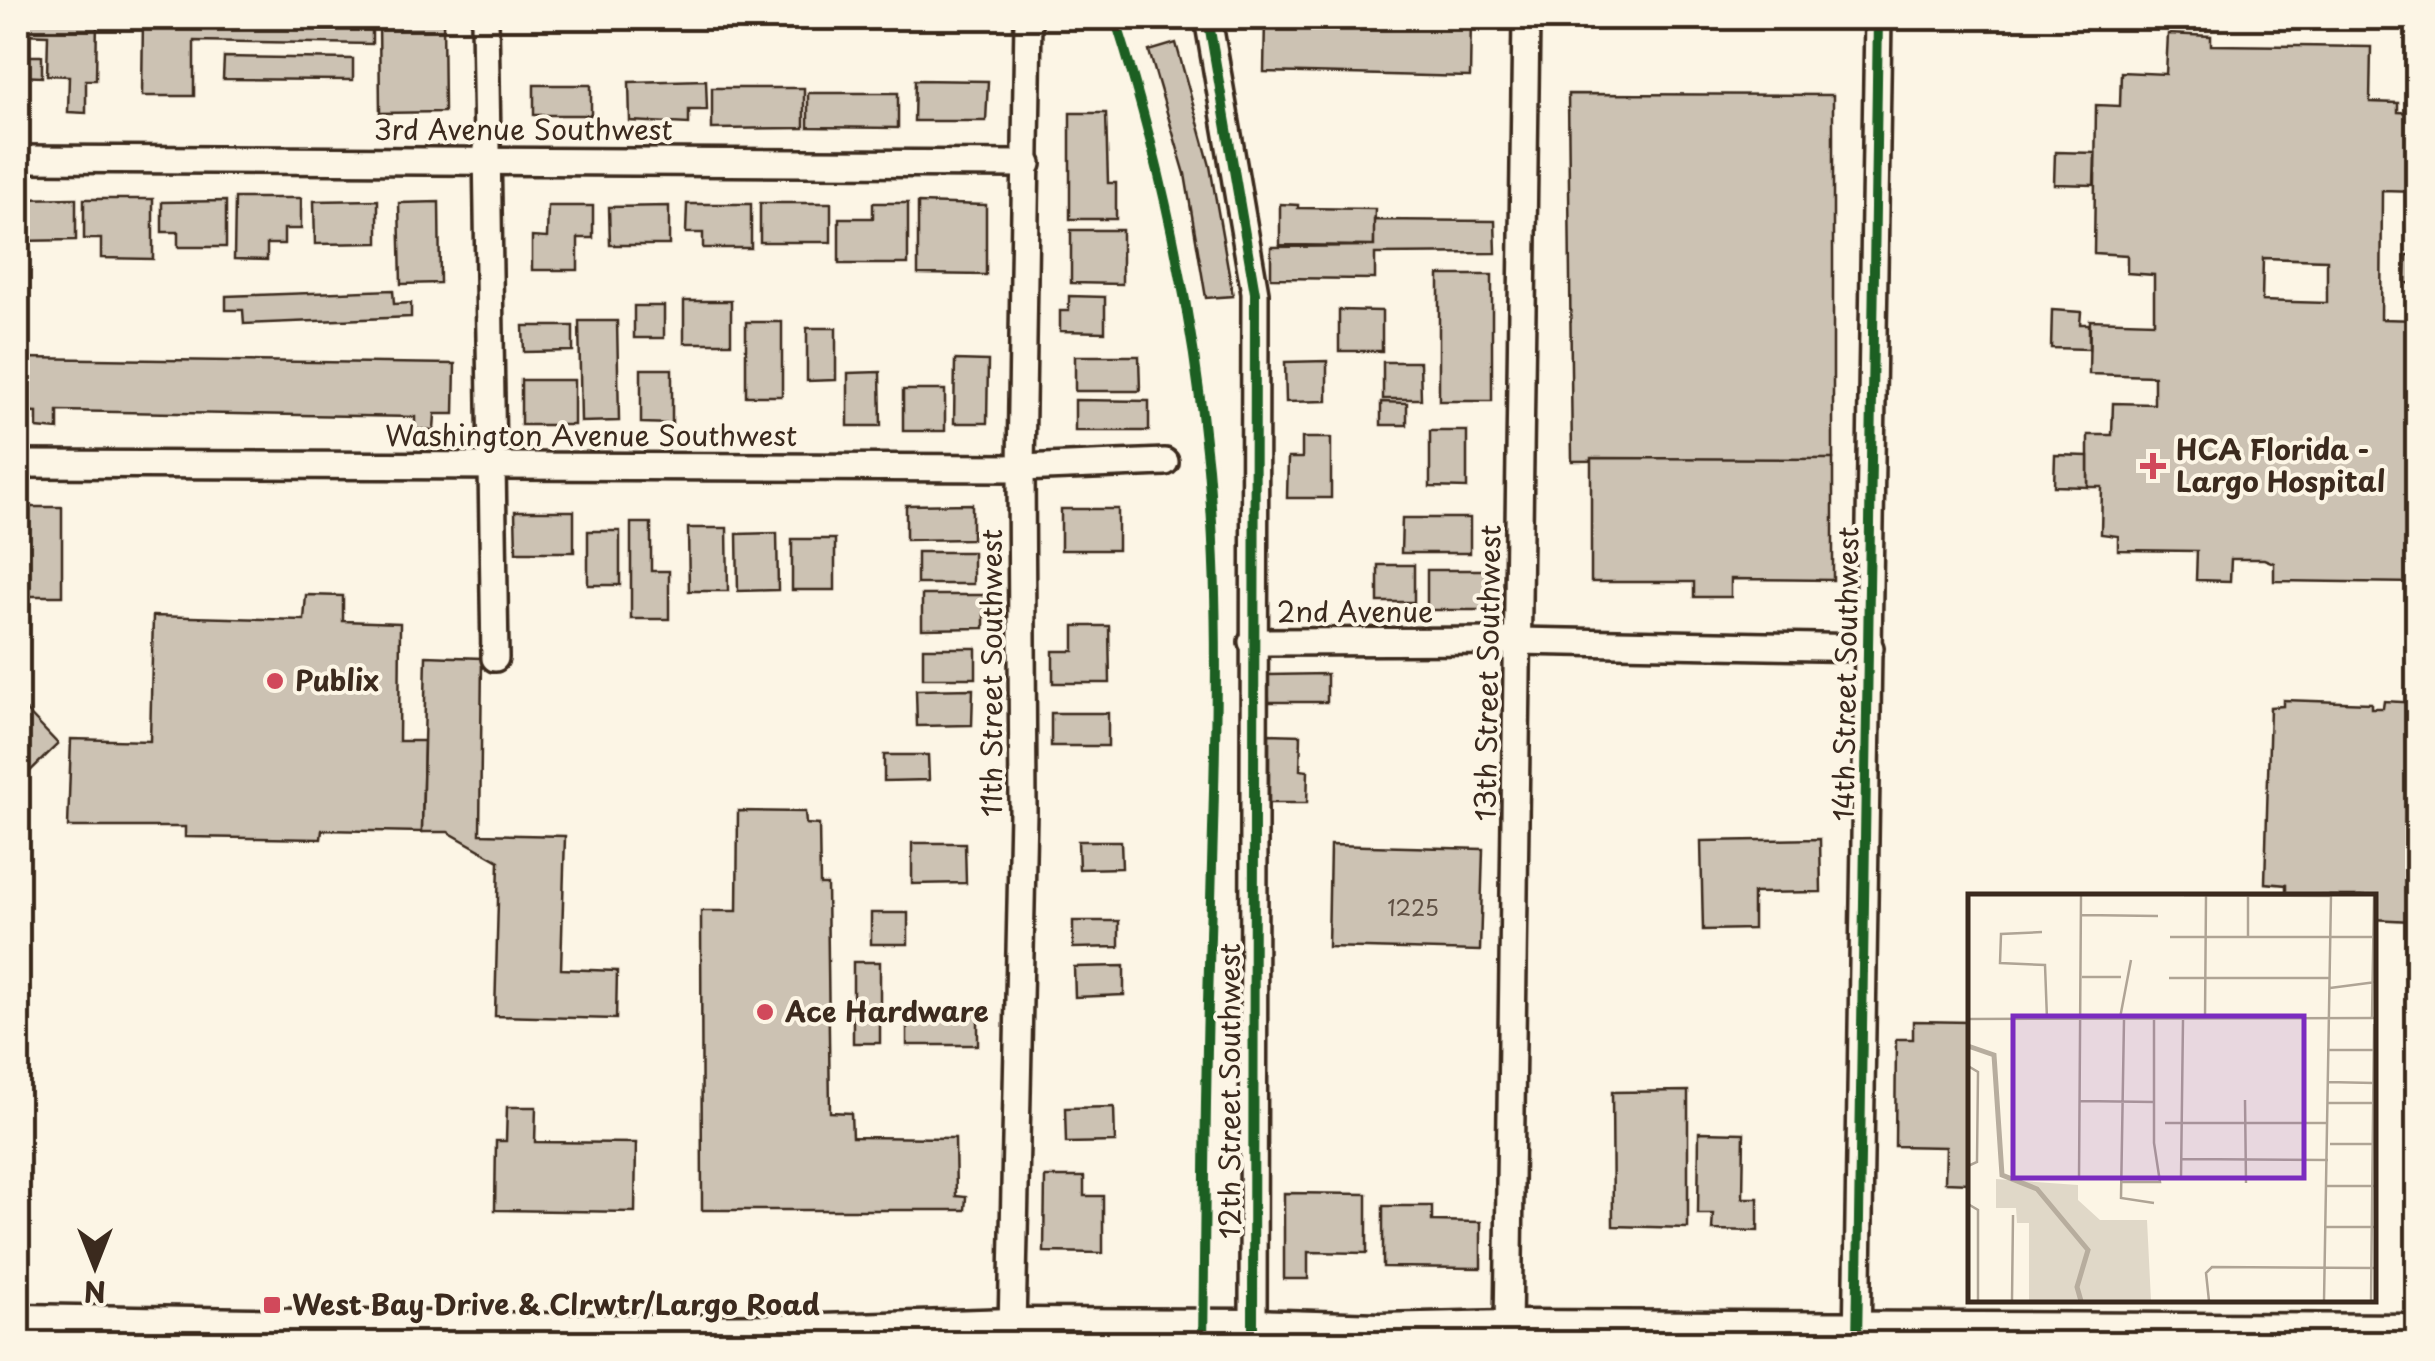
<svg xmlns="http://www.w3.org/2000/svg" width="2435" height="1361" viewBox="0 0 2435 1361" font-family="'Playpen Sans',sans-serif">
	<rect width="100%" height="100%" fill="#fcf5e5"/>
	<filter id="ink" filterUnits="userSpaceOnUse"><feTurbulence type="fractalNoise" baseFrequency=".01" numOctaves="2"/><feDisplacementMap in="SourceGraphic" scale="20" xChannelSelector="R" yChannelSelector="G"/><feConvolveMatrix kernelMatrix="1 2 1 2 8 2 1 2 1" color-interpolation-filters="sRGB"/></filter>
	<g filter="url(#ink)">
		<g fill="#ccc2b3" stroke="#3b2a1e" stroke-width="2.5" fill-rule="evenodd">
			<polygon points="18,18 97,18 96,80 86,80 86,113 68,112 69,76 47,75 48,35 18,34"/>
			<polygon points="143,18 372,18 372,44 194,41 194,96 142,96"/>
			<polygon points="379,18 443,18 444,112 380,113"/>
			<polygon points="1265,18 1471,18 1470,77 1264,72"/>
			<path d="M 2168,34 L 2211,36 L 2211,45 L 2371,47 L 2370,102 L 2398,103 L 2398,112 L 2418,113 L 2418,192 L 2382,191 L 2381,319 L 2418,320 L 2418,583 L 2274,581 L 2274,563 L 2264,559 L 2231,559 L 2230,581 L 2196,580 L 2197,551 L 2118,550 L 2118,536 L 2101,534 L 2102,487 L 2088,487 L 2088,435 L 2112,435 L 2113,403 L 2154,404 L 2154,376 L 2089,374 L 2090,320 L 2154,322 L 2154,275 L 2127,273 L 2127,255 L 2094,253 L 2096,105 L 2120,106 L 2121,72 L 2166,74 ZM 2263,258 L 2327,260 L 2327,303 L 2262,301 Z"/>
			<polygon points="1176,43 1210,166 1233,296 1206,298 1185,174 1149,51"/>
			<polygon points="18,56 42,56 42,77 18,76"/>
			<polygon points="224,57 353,59 353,80 223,79"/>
			<polygon points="706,80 707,110 689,110 689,124 630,121 629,82"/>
			<polygon points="915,80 988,81 986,121 914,121"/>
			<rect x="534" y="85" width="57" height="30"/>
			<polygon points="712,88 804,88 804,128 712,129"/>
			<polygon points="808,93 898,93 898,128 808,127"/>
			<polygon points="1568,94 1833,95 1833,459 1572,461"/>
			<polygon points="1070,113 1106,113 1108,183 1116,183 1116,219 1070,219"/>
			<polygon points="2055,152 2095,153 2094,185 2054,184"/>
			<polygon points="76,198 76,240 18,241 18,199"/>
			<polygon points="235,198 301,198 301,229 284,229 284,244 267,244 267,260 234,259"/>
			<polygon points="84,199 153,199 153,259 101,258 101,239 84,239"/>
			<polygon points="378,200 378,243 315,244 314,201"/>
			<polygon points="226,201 226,247 178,247 178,232 162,232 162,202"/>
			<polygon points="439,202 440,283 401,284 399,203"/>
			<rect x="760" y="203" width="71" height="39"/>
			<polygon points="873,203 908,203 908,264 839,264 839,218 873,218"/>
			<polygon points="918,203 986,205 986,275 918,274"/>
			<polygon points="687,204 751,204 751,248 703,248 703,233 686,233"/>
			<polygon points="1280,204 1298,205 1298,208 1375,209 1374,246 1280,245"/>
			<polygon points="548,206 593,206 593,238 578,238 578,270 532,270 532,237 547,238"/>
			<polygon points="669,206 669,245 610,245 609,207"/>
			<polygon points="1374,220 1495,221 1496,253 1375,254 1375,279 1271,278 1271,247 1374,246"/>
			<polygon points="1071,230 1122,230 1122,284 1071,283"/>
			<polygon points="2407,255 2418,255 2418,284 2406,283"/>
			<rect x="1439" y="275" width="53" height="126"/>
			<polygon points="393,290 394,304 411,303 411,317 244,324 243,310 226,310 226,296"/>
			<polygon points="1069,296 1105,297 1105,332 1060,331 1060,311 1069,311"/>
			<rect x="684" y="301" width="47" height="42"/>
			<rect x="634" y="306" width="30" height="32"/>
			<polygon points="1339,310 1382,311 1382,351 1339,351"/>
			<polygon points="2052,310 2081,312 2080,324 2089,324 2089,349 2051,348"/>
			<polygon points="579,321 617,321 619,421 581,422"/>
			<rect x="746" y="322" width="36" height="74"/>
			<polygon points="523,326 573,326 573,351 524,352"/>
			<polygon points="807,328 836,328 836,380 807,381"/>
			<polygon points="1075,356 1139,356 1140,391 1075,391"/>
			<polygon points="23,358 455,364 454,414 435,414 434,430 415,429 415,417 58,411 58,430 37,428 37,413 21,412"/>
			<polygon points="955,360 988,361 987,423 954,423"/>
			<polygon points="1327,361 1327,401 1286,402 1285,362"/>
			<polygon points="1383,362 1420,362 1421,399 1383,399"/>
			<polygon points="641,369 672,369 672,424 641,423"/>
			<polygon points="880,372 881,426 848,426 848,373"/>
			<rect x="521" y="380" width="53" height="45"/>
			<rect x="903" y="390" width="42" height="41"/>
			<polygon points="1075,400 1149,401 1149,431 1075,431"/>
			<polygon points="1381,402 1407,403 1407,425 1381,425"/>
			<polygon points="1430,431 1467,431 1467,488 1430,487"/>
			<polygon points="1302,438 1331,438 1331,498 1287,498 1288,458 1302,458"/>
			<polygon points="2055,455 2088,456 2088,487 2054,486"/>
			<polygon points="1591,458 1833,459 1833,580 1731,579 1731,597 1694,597 1694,582 1591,582"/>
			<polygon points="972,504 972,539 906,540 906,505"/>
			<polygon points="24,507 62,507 62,596 23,596"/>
			<rect x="1061" y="509" width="57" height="41"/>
			<polygon points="515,511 574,511 574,552 516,552"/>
			<polygon points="1402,518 1470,518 1470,553 1401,553"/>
			<polygon points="631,523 651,523 651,571 669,571 669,619 631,619"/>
			<polygon points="688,528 727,528 728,591 689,591"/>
			<rect x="588" y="531" width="32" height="54"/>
			<polygon points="777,533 778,590 738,591 737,534"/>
			<rect x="792" y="539" width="43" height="51"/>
			<rect x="917" y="552" width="56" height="32"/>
			<rect x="1378" y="565" width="36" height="37"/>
			<rect x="1427" y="570" width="58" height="40"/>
			<polygon points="306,595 343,596 343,621 400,623 399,741 424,741 422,832 322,830 321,839 185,837 185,827 68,827 71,739 150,741 153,616 304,620"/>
			<polygon points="922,595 984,595 984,628 922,629"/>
			<polygon points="1074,626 1109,626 1110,683 1053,683 1053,651 1074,651"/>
			<rect x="923" y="648" width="53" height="30"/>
			<polygon points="426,656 482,658 480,834 565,836 561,969 617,971 616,1019 495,1016 499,861 448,832 422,832"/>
			<polygon points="1327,674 1327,702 1269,702 1268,675"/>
			<polygon points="973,689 972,725 917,726 916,690"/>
			<polygon points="2283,700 2371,703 2371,708 2383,708 2384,701 2418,703 2418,958 2410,957 2411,921 2372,919 2372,896 2286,896 2286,885 2265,883 2270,707 2283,706"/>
			<polygon points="18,702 58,744 18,783"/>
			<rect x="1051" y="713" width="57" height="33"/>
			<polygon points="1269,734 1301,735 1300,770 1308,771 1307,803 1269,803"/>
			<polygon points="884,755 928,755 929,780 884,781"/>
			<polygon points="738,811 805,812 806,824 819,825 820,885 827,885 830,1112 851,1113 852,1137 955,1138 956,1196 966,1197 965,1210 702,1210 701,911 737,911"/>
			<polygon points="1820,839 1821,892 1753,893 1753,929 1703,930 1701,841"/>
			<polygon points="1078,841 1121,841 1122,868 1079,869"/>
			<polygon points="912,843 965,843 966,883 912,884"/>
			<polygon points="1330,845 1483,849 1480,951 1328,947"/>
			<rect x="871" y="913" width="37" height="31"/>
			<polygon points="1073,921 1119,921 1119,947 1073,948"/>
			<rect x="853" y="962" width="27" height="81"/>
			<polygon points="1124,966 1124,995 1075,997 1074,967"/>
			<rect x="907" y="1014" width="71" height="31"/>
			<polygon points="1913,1021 1970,1022 1970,1183 1945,1182 1946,1147 1895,1146 1896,1039 1913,1039"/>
			<polygon points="1688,1091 1688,1228 1613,1226 1612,1092"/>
			<polygon points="507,1107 536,1107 535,1142 636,1143 635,1212 495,1210 496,1141 506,1141"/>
			<polygon points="1114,1107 1115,1142 1066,1143 1065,1108"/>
			<polygon points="1699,1132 1744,1133 1743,1198 1758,1198 1758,1231 1712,1230 1713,1214 1698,1214"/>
			<polygon points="1045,1177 1084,1177 1084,1196 1103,1196 1103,1253 1044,1252"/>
			<polygon points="1284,1193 1367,1194 1367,1253 1308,1252 1308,1279 1284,1279"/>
			<polygon points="1383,1206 1432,1206 1432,1221 1481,1222 1481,1268 1383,1267"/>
		</g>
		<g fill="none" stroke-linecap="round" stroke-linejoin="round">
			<defs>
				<g id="street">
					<polyline points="485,18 495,658"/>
					<polyline points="1208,18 1255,293 1253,1329"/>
					<polyline points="18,159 1028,164"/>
					<polyline points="18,464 1021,468 1165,462"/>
					<polyline points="1252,642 1518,641 1870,648"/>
					<polyline points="1012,1328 1023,811 1021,468 1028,18"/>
					<polyline points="1508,1330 1526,18"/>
					<polyline points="1857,1344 1878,18"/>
				</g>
				<polyline id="primary" points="18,1324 651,1335 822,1334 1012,1328 1253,1329 1380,1333 1508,1330 2418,1334"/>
			</defs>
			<use href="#street" stroke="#3b2a1e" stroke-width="32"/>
			<use href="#primary" stroke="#3b2a1e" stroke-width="45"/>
			<use href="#street" stroke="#fcf5e5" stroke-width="25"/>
			<use href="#primary" stroke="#fcf5e5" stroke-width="38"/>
			<defs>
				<g id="cycleway">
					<path d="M 1115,18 C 1162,165 1193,314 1208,468 C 1222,624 1214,779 1210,936 C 1205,1072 1205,1208 1203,1344"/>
					<polyline points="1208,18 1255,293 1253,1329"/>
					<polyline points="1857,1344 1878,18"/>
				</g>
			</defs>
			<use href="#cycleway" stroke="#fcf5e5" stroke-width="16"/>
			<use href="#cycleway" stroke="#1b5e20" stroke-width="10"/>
		</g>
	</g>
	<g fill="#d1495b" stroke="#fcf5e5" stroke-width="4">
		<path d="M2148 451h10v10h10v10h-10v10h-10v-10h-10v-10h10z"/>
		<circle cx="275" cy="681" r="10"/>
		<circle cx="765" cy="1012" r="10"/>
		<rect x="262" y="1295" width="20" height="20" rx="5"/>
	</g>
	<g text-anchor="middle" stroke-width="8" stroke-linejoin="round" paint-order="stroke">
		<g font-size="22" fill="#5f5043">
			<text x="1413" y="916">1225</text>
		</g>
		<g font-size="28" fill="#3b2a1e" stroke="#fcf5e5">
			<text x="523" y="140">3rd Avenue Southwest</text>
			<text x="591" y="446">Washington Avenue Southwest</text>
			<text x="1355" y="622">2nd Avenue</text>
			<text transform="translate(992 673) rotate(-90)" y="10">11th Street Southwest</text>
			<text transform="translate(1488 673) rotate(-89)" y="10">13th Street Southwest</text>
			<text transform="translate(1846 674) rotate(-89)" y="10">14th Street Southwest</text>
			<text transform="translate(1230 1091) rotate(-90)" y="10">12th Street Southwest</text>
		</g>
		<g font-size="28" font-weight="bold" fill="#3b2a1e" stroke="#fcf5e5" text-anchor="start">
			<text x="2176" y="460">HCA Florida -<tspan x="2176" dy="32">Largo Hospital</tspan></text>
			<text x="295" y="691">Publix</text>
			<text x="785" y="1022">Ace Hardware</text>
			<text x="292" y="1315">West Bay Drive &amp; Clrwtr/Largo Road</text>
		</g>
	</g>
	<g transform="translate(1968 894)">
		<rect width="408" height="408" fill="#fcf5e5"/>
		<path d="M 28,285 L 110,291 L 110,306 L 132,326 L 179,326 L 183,407 L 61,407 L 61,329 L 49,329 L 48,314 L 28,314 Z" fill="#e0d8c8"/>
		<path fill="none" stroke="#b7ad9e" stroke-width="5" d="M 0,152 L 26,161 L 34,281 L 69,295 L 120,356 L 109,393 L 113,407"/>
		<path fill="none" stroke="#afa495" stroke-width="2.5" d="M 216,1 L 363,2M 280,1 L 280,43M 113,21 L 190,22M 74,38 L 33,40 L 32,69 L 77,71 L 79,125M 202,43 L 408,43M 114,83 L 153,83M 201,84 L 361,84M 362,94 L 408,88M 152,124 L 163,66M 237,124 L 238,1M 404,124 L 406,1M 0,125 L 408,124M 156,126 L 153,304 L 186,309M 359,156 L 406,156M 0,172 L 10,178 L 9,268 L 0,272M 359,188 L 406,189M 277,206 L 278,289M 112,207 L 186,208M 359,209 L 406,209M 197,229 L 360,229M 362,250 L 406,250M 213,265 L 360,266M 213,284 L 215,126M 111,286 L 113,1M 153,288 L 192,288 L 186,249 L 186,126M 359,292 L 406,292M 0,310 L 10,316 L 10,407M 356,333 L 406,333M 44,407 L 45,321M 241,407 L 238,379 L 244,373 L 406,374M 356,407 L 363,1M 403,407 L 406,130"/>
		<path fill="#7b2cbf" fill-opacity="0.15" stroke="#7b2cbf" stroke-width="5" d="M 45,122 L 336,122 L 336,284 L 45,284 Z"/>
		<rect width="408" height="408" fill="none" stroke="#3b2a1e" stroke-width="5"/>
	</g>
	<rect width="2435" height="1361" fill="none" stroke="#fcf5e5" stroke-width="60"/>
	<rect x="30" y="30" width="2375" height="1301" fill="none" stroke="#3b2a1e" stroke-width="4" filter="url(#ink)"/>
	<g transform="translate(95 1266) rotate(180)" stroke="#fcf5e5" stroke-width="8" paint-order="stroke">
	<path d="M0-8L18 38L0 25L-18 38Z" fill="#3b2a1e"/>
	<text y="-15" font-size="28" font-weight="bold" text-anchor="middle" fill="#3b2a1e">N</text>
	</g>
</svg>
